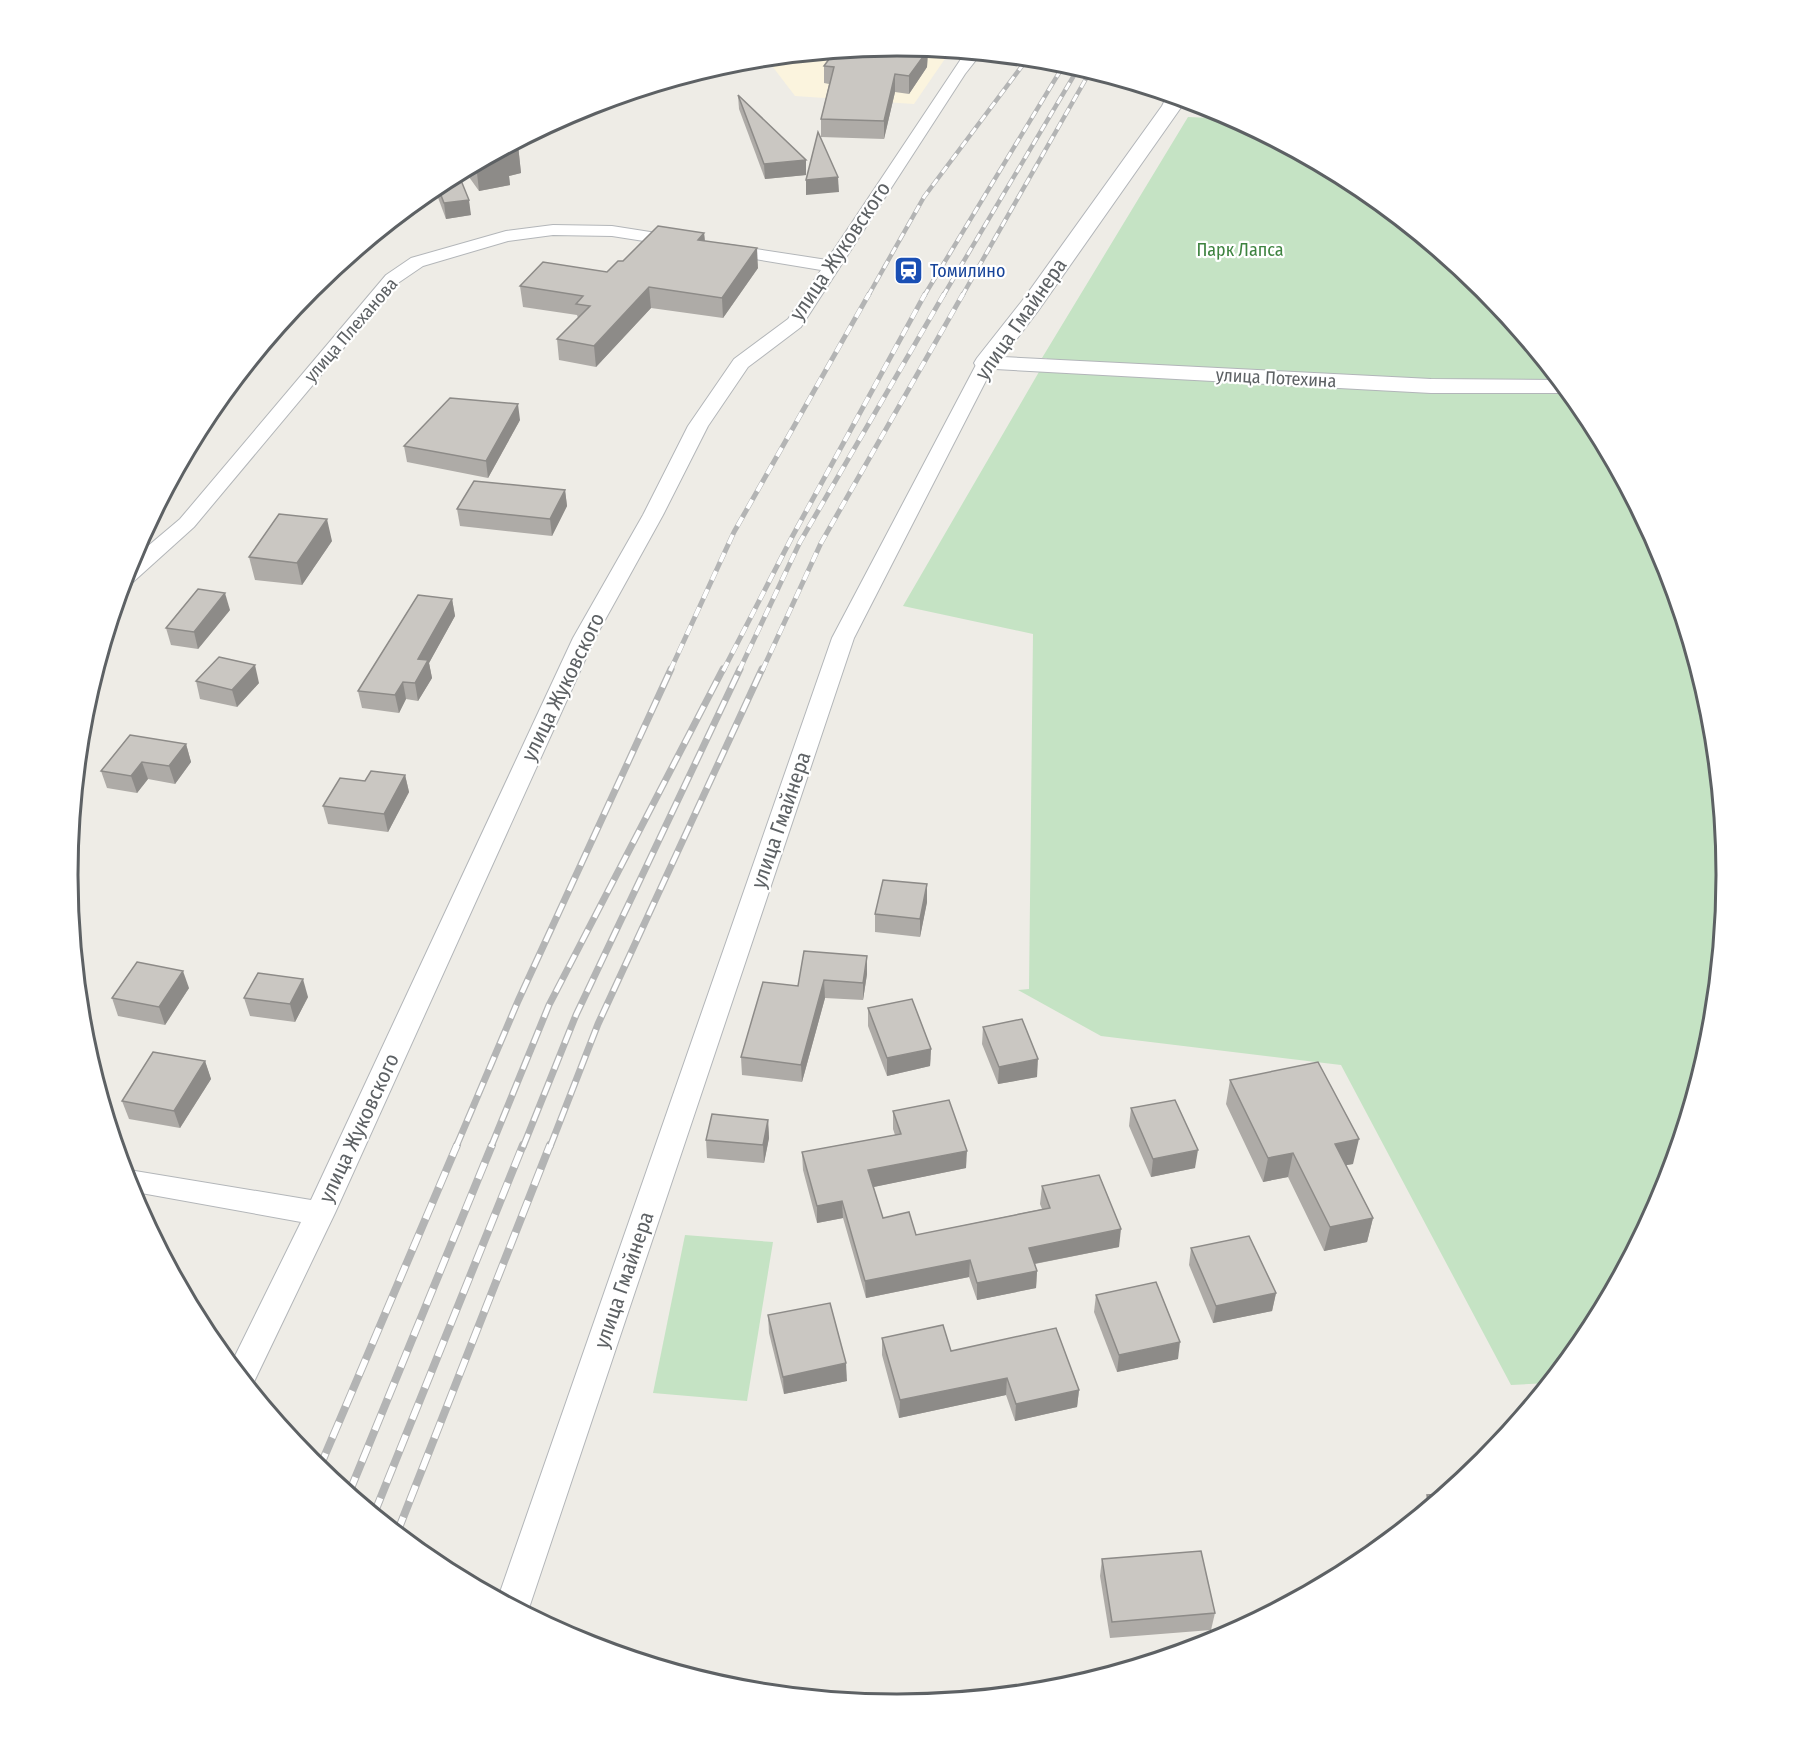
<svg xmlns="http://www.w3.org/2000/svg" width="1795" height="1750" viewBox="0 0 1795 1750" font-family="'Fira Sans Condensed',sans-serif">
	<rect width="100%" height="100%" fill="#eeece6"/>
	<polygon fill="#fbf4de" points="898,45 951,50 914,104 795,96 766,58"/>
	<g fill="#c5e3c4">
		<polygon points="1188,117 1235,119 1359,185 1485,288 1588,414 1664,558 1712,713 1727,875 1711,1037 1664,1193 1587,1336 1549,1383 1511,1385 1341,1065 1101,1036 1018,990 1029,989 1033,634 903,606 1047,358 1042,358"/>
		<polygon points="685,1235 773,1242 747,1401 653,1393"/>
	</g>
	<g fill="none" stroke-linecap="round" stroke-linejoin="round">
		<defs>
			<g id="street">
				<polygon points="959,51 974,53 976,60 965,74 801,327 748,367 708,426 663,515 595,638 335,1213 252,1386 249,1387 231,1364 301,1222 130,1191 123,1169 311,1200 573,638 643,515 688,426 734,359 788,319 821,270 724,254 718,253 715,249 718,245 724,244 827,260 961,59"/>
				<polygon points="553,225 612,226 682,237 688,238 691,242 688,246 682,247 612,236 553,235 508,241 423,266 398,283 194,527 133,582 123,583 129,562 180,519 386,275 411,258 506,231"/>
				<polygon points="986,357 993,359 995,363 854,638 527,1614 498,1598 832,638 977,363 979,359"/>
			</g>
			<polygon id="secondary" points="1168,94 1185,99 1182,106 1038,311 1003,357 1431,379 1559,380 1571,393 1431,393 977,368 974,363 977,358 1022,301 1162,106"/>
		</defs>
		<use href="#street" stroke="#b3b6b9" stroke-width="2"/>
		<use href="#secondary" stroke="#b2b5b9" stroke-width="2"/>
		<use href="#street" fill="#fff" fill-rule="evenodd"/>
		<use href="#secondary" fill="#fff" fill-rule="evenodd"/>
		<defs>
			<g id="rail-far3">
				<polyline points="868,296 924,197 1028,58"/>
				<polyline points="924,296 1065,63"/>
				<polyline points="943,296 1079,67"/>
				<polyline points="962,296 1091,70"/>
			</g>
			<g id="rail-far2">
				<polyline points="670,671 734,532 869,294"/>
				<polyline points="723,671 792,537 925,294"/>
				<polyline points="739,671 800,542 944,294"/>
				<polyline points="762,671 821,543 963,294"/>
			</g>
			<g id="rail-far1">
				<polyline points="456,1147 518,1001 671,669"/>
				<polyline points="491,1147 549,1005 723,669"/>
				<polyline points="523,1147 576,1015 740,669"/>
				<polyline points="550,1147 598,1024 762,669"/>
			</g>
			<g id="rail">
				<polyline points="319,1469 457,1145"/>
				<polyline points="349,1493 492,1145"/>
				<polyline points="374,1514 523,1145"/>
				<polyline points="397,1533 550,1145"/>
			</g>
		</defs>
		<use href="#rail-far3" stroke="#b3b4b4" stroke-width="4.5"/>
		<use href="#rail-far2" stroke="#b3b4b4" stroke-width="5"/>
		<use href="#rail-far1" stroke="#b3b4b4" stroke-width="7"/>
		<use href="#rail" stroke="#b3b4b4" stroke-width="8"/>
		<use href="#rail-far3" stroke="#fff" stroke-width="3" stroke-dasharray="8" stroke-linecap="butt"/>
		<use href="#rail-far2" stroke="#fff" stroke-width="4" stroke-dasharray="10" stroke-linecap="butt"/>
		<use href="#rail-far1" stroke="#fff" stroke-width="4.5" stroke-dasharray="14" stroke-linecap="butt"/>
		<use href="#rail" stroke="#fff" stroke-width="6" stroke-dasharray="17" stroke-linecap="butt"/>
	</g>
	<g fill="#aeaba7">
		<polygon points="898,45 929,48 928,50 927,67 909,94 895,92 884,139 821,137 821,119 829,84 824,83 824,66"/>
		<polygon points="738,95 806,160 806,175 765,179 739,109"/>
		<polygon points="515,143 518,145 521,173 509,176 510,185 479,191 464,170"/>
		<polygon points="437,185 471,215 446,219 434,187"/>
		<polygon points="704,233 705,241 758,268 723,318 651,308 596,367 559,360 557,339 578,318 577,315 523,307 520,286 607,272 623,261"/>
		<polygon points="520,420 488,478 407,462 404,446"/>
		<polygon points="565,490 567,506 552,536 460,526 457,509"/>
		<polygon points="332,541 302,585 255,580 249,557"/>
		<polygon points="452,599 455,616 429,663 432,678 418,701 406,699 399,713 362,708 358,691"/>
		<polygon points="230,610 198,649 171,645 166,628"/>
		<polygon points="196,681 259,683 237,707 200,699"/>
		<polygon points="186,744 191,762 175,784 148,779 137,793 107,788 101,771"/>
		<polygon points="405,775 409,792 388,832 328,824 323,806 365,781"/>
		<polygon points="927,884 927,902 920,937 875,932 875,914"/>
		<polygon points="804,951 867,974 863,1000 825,998 802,1082 742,1075 741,1057 798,986"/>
		<polygon points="189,988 165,1025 118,1016 112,998"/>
		<polygon points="308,997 295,1022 250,1016 244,998"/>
		<polygon points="868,1008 931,1049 930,1066 887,1076 868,1026"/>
		<polygon points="983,1027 1037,1077 998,1084 982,1044"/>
		<polygon points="205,1061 211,1079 180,1128 129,1119 122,1101"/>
		<polygon points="1230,1080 1353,1164 1346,1165 1373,1218 1367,1242 1324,1251 1288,1177 1263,1182 1226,1104"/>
		<polygon points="1131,1108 1195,1168 1151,1177 1129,1126"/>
		<polygon points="893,1111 966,1168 873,1187 883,1218 916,1235 1042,1209 1040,1204 1042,1186 1119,1247 1035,1264 1037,1271 1036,1288 977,1300 969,1277 866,1298 843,1218 817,1223 803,1170 802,1152 895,1135 893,1129"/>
		<polygon points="768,1120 769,1138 764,1163 707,1158 706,1140"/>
		<polygon points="1191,1248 1276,1293 1272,1311 1213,1323 1189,1265"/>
		<polygon points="1096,1295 1178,1359 1117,1372 1094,1312"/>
		<polygon points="768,1315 847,1381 784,1394 769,1333"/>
		<polygon points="882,1338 951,1351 1079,1390 1077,1407 1015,1421 1006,1395 899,1418 882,1355"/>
		<polygon points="1446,1494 1422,1513 1427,1495"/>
		<polygon points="1102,1559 1215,1613 1211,1630 1110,1638 1100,1576"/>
	</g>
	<g fill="#8d8b88">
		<polygon points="916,47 929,48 928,50 927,67 909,94 909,76"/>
		<polygon points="895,74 895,92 884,139 884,121"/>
		<polygon points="518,145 521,173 509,176 510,185 479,191 476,164 506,148"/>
		<polygon points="806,160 806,175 765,179 764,164"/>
		<polygon points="838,177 839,192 806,195 806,180"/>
		<polygon points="469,200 471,215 446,219 444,203"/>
		<polygon points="704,233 706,254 698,240"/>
		<polygon points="757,248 758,268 723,318 722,298"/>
		<polygon points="649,287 651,308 596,367 594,346"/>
		<polygon points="518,404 520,420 488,478 486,461"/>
		<polygon points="565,490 567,506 552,536 550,519"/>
		<polygon points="327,519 332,541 302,585 297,563"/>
		<polygon points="225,593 230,610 198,649 194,632"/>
		<polygon points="452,599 455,616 429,663 432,678 418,701 415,683 418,659"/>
		<polygon points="255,665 259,683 237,707 232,690"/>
		<polygon points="403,682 406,699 399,713 395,695"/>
		<polygon points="186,744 191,762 175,784 169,766"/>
		<polygon points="142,762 148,779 137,793 131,776"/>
		<polygon points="405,775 409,792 388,832 384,814"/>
		<polygon points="927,884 927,902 920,937 920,919"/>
		<polygon points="867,956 867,974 863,1000 863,983"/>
		<polygon points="183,971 189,988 165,1025 159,1007"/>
		<polygon points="303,979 308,997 295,1022 290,1004"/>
		<polygon points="824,980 825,998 802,1082 801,1065"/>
		<polygon points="931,1049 930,1066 887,1076 887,1058"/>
		<polygon points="1038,1059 1037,1077 998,1084 999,1067"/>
		<polygon points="205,1061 211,1079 180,1128 174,1111"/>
		<polygon points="768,1120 769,1138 764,1163 763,1145"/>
		<polygon points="1359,1139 1353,1164 1330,1168 1335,1144"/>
		<polygon points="1198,1150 1195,1168 1151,1177 1153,1159"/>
		<polygon points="967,1151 966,1168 869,1188 868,1170"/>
		<polygon points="1293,1153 1288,1177 1263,1182 1268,1158"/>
		<polygon points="842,1201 843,1218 817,1223 817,1206"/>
		<polygon points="1373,1218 1367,1242 1324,1251 1330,1227"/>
		<polygon points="1121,1229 1119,1247 1028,1265 1029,1248"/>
		<polygon points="970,1260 969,1277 866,1298 865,1281"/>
		<polygon points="1037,1271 1036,1288 977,1300 977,1283"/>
		<polygon points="1276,1293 1272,1311 1213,1323 1216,1306"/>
		<polygon points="1180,1342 1178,1359 1117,1372 1119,1355"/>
		<polygon points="846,1363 847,1381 784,1394 783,1377"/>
		<polygon points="1007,1378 1006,1395 899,1418 900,1400"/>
		<polygon points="1079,1390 1077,1407 1015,1421 1016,1404"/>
	</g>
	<g fill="#cac7c2" stroke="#8d8b88" stroke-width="1.5">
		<polygon points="898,45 916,47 915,48 928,50 909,76 895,74 884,121 821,119 834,67 824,66 835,51"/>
		<polygon points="738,95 806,160 764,164"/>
		<polygon points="818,132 838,177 806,180"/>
		<polygon points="515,143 518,145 506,148"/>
		<polygon points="501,150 506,156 480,162"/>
		<polygon points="458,173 469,200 444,203 437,185"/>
		<polygon points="658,226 704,233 698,240 757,248 722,298 649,287 594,346 557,339 590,306 576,304 583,296 520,286 543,262 607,272 618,261 623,261"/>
		<polygon points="450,398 518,404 486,461 404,446"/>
		<polygon points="474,481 565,490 550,519 457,509"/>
		<polygon points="279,514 327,519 297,563 249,557"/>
		<polygon points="198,589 225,593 194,632 166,628"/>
		<polygon points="418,595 452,599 418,659 428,660 415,683 403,682 395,695 358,691"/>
		<polygon points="219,657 255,665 232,690 196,681"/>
		<polygon points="130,735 186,744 169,766 142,762 131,776 101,771"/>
		<polygon points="371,771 405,775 384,814 323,806 340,778 365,781"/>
		<polygon points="883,880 927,884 920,919 875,914"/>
		<polygon points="804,951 867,956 863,983 824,980 801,1065 741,1057 763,982 798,986"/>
		<polygon points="137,962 183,971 159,1007 112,998"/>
		<polygon points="258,973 303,979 290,1004 244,998"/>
		<polygon points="912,999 931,1049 887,1058 868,1008"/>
		<polygon points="1022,1019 1038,1059 999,1067 983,1027"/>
		<polygon points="153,1052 205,1061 174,1111 122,1101"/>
		<polygon points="1318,1062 1359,1139 1335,1144 1373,1218 1330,1227 1293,1153 1268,1158 1230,1080"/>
		<polygon points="949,1100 967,1151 868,1170 883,1218 909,1212 916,1235 1050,1208 1042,1186 1099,1175 1121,1229 1029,1248 1037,1271 977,1283 970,1260 865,1281 842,1201 817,1206 802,1152 901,1134 893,1111"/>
		<polygon points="1175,1100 1198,1150 1153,1159 1131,1108"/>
		<polygon points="712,1114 768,1120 763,1145 706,1140"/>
		<polygon points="1249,1236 1276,1293 1216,1306 1191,1248"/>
		<polygon points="1156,1282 1180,1342 1119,1355 1096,1295"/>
		<polygon points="830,1303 846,1363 783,1377 768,1315"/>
		<polygon points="943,1325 951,1351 1056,1328 1079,1390 1016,1404 1007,1378 900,1400 882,1338"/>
		<polygon points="1446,1494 1430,1506 1427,1495"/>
		<polygon points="1201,1551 1215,1613 1112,1622 1102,1559"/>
	</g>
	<defs>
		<symbol id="station-square" viewBox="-11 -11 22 22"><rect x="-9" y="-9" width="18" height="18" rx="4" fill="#1a4fb4" stroke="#fff"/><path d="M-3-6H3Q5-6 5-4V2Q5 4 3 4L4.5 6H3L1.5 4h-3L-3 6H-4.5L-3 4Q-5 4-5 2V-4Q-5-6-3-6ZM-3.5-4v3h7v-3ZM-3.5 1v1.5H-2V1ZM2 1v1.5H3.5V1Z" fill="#fff"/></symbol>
	</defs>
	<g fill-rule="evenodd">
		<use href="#station-square" x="892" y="254" width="33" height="33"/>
	</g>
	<g text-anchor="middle" stroke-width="4.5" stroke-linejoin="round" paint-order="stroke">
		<g font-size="18" fill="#3e8340" stroke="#fff">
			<text x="1240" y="256">Парк Лапса</text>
		</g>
		<g font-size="18" fill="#164399" stroke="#fff" text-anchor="start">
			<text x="930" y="277">Томилино</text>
		</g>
		<g font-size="18" fill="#5d6164" stroke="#fff">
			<text transform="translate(351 330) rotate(-49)" y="6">улица Плеханова</text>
			<text transform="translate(1276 378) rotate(3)" y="6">улица Потехина</text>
		</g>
		<g font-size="21" fill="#5d6164" stroke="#fff">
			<text transform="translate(840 251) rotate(-56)" y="7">улица Жуковского</text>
			<text transform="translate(1021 319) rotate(-55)" y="7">улица Гмайнера</text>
			<text transform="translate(563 687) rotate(-64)" y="7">улица Жуковского</text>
			<text transform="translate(781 820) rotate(-71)" y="7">улица Гмайнера</text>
			<text transform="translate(359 1128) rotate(-65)" y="7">улица Жуковского</text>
			<text transform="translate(624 1280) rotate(-71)" y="7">улица Гмайнера</text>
		</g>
	</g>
	<path d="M0 0H1795V1750H0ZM78 875a819 819 0 1 1 1638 0a819 819 0 1 1-1638 0Z" fill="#fff" fill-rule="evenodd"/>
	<path fill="none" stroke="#5d6164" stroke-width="3" d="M78 875a819 819 0 1 1 1638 0a819 819 0 1 1-1638 0Z"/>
</svg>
